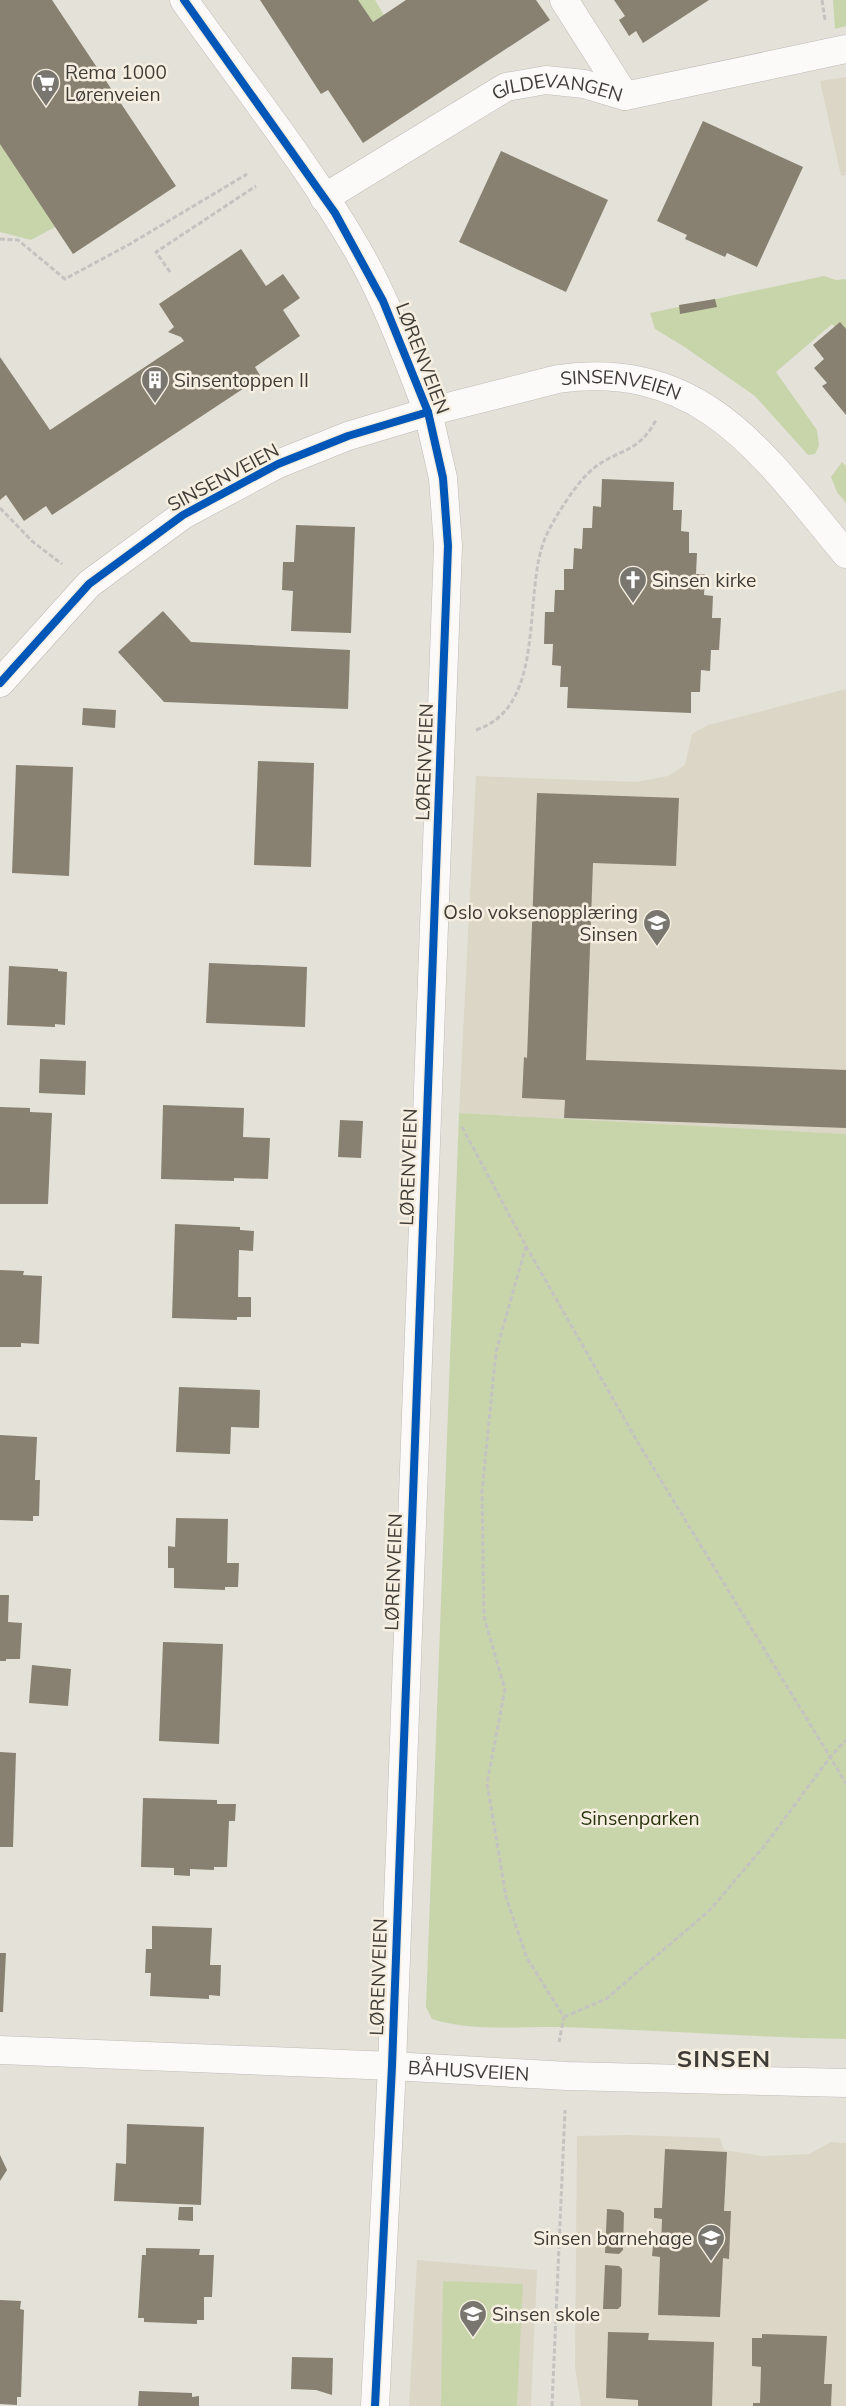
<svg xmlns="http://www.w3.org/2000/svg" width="846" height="2406" viewBox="0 0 846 2406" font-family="Mulish,sans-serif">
	<rect width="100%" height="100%" fill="#e4e1d9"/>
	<g fill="#dcd6c7">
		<polygon points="846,77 846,175 841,176 820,81"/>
		<polygon points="846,689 846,1134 459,1113 476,776 636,782 668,776 685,765 692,734 708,725"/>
		<polygon points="630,2135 720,2138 724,2150 763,2156 809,2154 831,2142 846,2143 846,2406 581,2406 575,2367 577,2136"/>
		<polygon points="417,2260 537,2270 531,2406 409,2406"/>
	</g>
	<g fill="#c8d5ab">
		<polygon points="354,0 375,0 384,15 370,24"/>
		<polygon points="833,0 846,0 846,26 835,29"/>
		<polygon points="0,141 57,226 31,240 0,232"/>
		<polygon points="824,276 836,280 846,279 846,334 844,336 832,324 776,372 817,430 819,446 815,454 808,455 755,396 683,346 655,329 650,313"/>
		<polygon points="842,462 846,466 846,503 837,492 831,477"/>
		<path d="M 459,1113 L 846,1134 L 846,2039 C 751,2037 656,2030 561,2027 C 519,2026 472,2032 432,2019 L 426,2007 Z"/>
		<polygon points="443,2281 523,2284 517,2406 441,2406"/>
	</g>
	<g fill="#888172">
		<polygon points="0,0 52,0 176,186 73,254 0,144"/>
		<polygon points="260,0 358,0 373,22 406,0 536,0 550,20 363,143 328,90 321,94"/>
		<polygon points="614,0 709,0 643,43 636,31 629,36 619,20 625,16"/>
		<polygon points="703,121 803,167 757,267 727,253 725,257 685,239 687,235 657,221"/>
		<polygon points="501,151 608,200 566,292 459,242"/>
		<polygon points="241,249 266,286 283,274 300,298 283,310 300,336 255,367 261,377 52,515 46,506 24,521 6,495 0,500 0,357 50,430 184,341 181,337 168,332 174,327 159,304"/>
		<polygon points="715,299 717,307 680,314 679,305"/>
		<polygon points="840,322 846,329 846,415 822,386 827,383 814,368 824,359 813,345"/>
		<polygon points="602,479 674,482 673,510 682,510 681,531 689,532 689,553 697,553 696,574 705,574 704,595 713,596 712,618 721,618 719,650 711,650 710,671 701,670 700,692 691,692 691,713 567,708 568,687 560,687 561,666 552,665 553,644 544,644 545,612 554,612 555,590 564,590 564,569 573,569 574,548 582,549 583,528 592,528 593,506 601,507"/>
		<polygon points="296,525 355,527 351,633 291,631 293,591 282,590 283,562 294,562"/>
		<polygon points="163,611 191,642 350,650 348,709 164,702 118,652"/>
		<polygon points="83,708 116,710 115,728 82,725"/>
		<polygon points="258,761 314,763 311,867 254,865"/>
		<polygon points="16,765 73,767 69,876 12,873"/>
		<polygon points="537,793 679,798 676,866 593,863 586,1060 846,1070 846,1128 564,1118 565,1100 522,1098 524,1057 527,1058"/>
		<polygon points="209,963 307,967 305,1027 206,1023"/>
		<polygon points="9,966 58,969 58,971 67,972 65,1025 55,1024 55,1027 7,1025"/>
		<polygon points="40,1059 86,1061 85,1095 39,1093"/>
		<polygon points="163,1105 244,1108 243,1137 270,1138 268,1179 234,1178 234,1181 161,1179"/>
		<polygon points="0,1107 30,1108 30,1112 52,1113 48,1204 0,1204"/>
		<polygon points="340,1120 363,1121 361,1158 338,1157"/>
		<polygon points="175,1224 240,1227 240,1230 254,1231 253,1251 239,1250 238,1297 251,1297 251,1317 237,1317 237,1320 172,1318"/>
		<polygon points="0,1270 24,1271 23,1275 42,1276 39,1344 21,1343 21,1347 0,1347"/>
		<polygon points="179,1387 260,1390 259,1428 231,1427 230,1454 176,1452"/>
		<polygon points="0,1435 37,1437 35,1480 40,1480 39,1516 33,1516 33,1521 0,1520"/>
		<polygon points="176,1518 228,1519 227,1563 239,1563 238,1587 225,1587 225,1590 174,1588 174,1568 168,1568 168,1546 175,1547"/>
		<polygon points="0,1595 9,1595 8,1622 22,1623 20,1659 6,1659 6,1661 0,1661"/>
		<polygon points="163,1642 223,1644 219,1744 159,1741"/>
		<polygon points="32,1665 71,1669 68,1706 29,1703"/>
		<polygon points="0,1752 16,1753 13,1847 0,1847"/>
		<polygon points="143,1798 217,1800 217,1804 236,1804 235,1821 229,1821 227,1867 214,1867 214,1870 190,1869 190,1876 174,1875 174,1868 141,1867"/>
		<polygon points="152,1926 212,1928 210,1965 221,1965 220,1996 209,1995 209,1999 150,1996 151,1973 145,1973 146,1949 152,1949"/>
		<polygon points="0,1953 6,1953 3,2012 0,2012"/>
		<polygon points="127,2124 204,2127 201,2205 114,2201 116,2163 126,2164"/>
		<polygon points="665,2149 727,2152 724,2211 731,2211 729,2259 723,2258 720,2317 658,2315 660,2257 652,2256 653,2246 661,2246 662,2219 654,2218 654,2208 662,2208"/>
		<polygon points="0,2155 7,2170 0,2181"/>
		<polygon points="179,2207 193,2207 193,2221 178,2220"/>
		<polygon points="607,2209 620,2210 624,2213 623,2250 619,2254 605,2253"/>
		<polygon points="146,2248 200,2249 199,2255 214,2255 212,2297 204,2297 204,2320 197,2320 197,2324 144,2322 144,2318 138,2318 142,2255 146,2255"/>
		<polygon points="605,2265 619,2266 622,2269 621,2306 618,2309 603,2309"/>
		<polygon points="0,2300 21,2301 20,2309 24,2310 21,2397 17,2397 17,2405 0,2404"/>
		<polygon points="608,2332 649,2333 648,2340 714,2342 712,2406 638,2406 638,2400 606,2398"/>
		<polygon points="762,2334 827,2336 824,2384 832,2384 831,2406 753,2406 753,2403 760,2403 761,2367 752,2366 752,2338 762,2338"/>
		<polygon points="292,2357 333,2358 332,2395 316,2390 291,2389"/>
		<polygon points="139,2391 192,2393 192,2397 199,2396 199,2406 138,2406"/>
	</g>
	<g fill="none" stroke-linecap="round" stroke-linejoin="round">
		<defs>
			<g id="minor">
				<polyline points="564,0 625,96"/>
				<path id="s1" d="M 324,198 L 506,87 L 546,80 L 584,84 L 625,96 L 846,49"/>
				<path id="s2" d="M 0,2050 L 392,2066 L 567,2076 L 846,2083"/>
				<polyline points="375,2406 392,2066 448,546 443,478 428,412"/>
			</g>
			<g id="tertiary">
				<path d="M 184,0 C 242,82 306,162 357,249 C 387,301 407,357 428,412"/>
				<path id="s3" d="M 0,683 L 89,584 L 183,515 L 278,464 L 348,436 L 428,412 L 558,379 C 704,359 764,456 846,554"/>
			</g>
		</defs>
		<use href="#minor" stroke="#bebbb5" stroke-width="29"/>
		<use href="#tertiary" stroke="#bebbb5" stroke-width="29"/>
		<g stroke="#c4c3c0" stroke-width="3" stroke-dasharray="5 2.5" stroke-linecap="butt">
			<polyline points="822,0 825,20"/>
			<polyline points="0,239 18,240 65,279 130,244 247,174"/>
			<polyline points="170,272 156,252 256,186"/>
			<polyline points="0,508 33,542 62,564"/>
			<path d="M 476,730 C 549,706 521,593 546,536 C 554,518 578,480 594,468 C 618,449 639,453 656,420"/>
			<polyline points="462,1127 526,1246 637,1441 846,1783"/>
			<polyline points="526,1246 496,1352 482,1491 484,1617 505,1689 487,1783 506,1897 527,1958 564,2017 559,2042"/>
			<polyline points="564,2017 606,1999 710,1910 765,1845 831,1756 846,1740"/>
			<polyline points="552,2406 565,2110"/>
		</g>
		<use href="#minor" stroke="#fbfaf9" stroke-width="28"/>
		<use href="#tertiary" stroke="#fbfaf9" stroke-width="28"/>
		<defs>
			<g id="cycleway">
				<polyline points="184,0 335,213 383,301 428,412 443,478 448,546 392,2066 375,2406"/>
				<polyline points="0,683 89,584 183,515 278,464 348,436 428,412"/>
			</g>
		</defs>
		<use href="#cycleway" stroke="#f6efe1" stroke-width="11"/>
		<use href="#cycleway" stroke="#0057b8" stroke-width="8"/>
	</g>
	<defs>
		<symbol id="supermarket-pin" viewBox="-11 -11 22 30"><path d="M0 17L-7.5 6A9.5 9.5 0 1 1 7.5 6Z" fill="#797670" stroke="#f6efe1"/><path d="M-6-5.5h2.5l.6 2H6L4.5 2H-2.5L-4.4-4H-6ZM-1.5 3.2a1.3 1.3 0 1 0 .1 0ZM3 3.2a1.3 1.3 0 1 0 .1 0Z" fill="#fff"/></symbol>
		<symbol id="building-pin" viewBox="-11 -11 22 30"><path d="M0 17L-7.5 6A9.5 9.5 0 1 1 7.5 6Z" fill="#797670" stroke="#f6efe1"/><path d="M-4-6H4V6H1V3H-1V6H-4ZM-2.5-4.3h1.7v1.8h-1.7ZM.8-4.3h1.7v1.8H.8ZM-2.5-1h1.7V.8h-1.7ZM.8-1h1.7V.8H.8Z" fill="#fff"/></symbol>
		<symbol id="church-pin" viewBox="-11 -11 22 30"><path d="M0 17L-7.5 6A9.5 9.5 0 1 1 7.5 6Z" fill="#797670" stroke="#f6efe1"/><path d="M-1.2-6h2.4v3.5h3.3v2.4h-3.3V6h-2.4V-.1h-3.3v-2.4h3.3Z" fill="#fff"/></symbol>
		<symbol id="school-pin" viewBox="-11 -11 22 30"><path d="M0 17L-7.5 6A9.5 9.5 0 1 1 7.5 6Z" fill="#797670" stroke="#f6efe1"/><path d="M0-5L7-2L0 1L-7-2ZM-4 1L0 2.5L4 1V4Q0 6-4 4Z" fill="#fff"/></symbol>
	</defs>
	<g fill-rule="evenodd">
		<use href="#supermarket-pin" x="30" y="67" width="32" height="43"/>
		<use href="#building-pin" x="139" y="364" width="32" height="43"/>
		<use href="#church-pin" x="617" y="564" width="32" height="43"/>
		<use href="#school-pin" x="641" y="907" width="32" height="43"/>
		<use href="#school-pin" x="695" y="2222" width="32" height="43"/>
		<use href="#school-pin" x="457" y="2298" width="32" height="43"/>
	</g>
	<g text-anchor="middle" stroke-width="5" stroke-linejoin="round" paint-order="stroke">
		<g font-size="19" fill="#3f3c37" stroke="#f6efe1" text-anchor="start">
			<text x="65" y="79">Rema 1000<tspan x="65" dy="22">Lørenveien</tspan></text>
			<text x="174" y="387">Sinsentoppen II</text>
			<text x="652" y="587">Sinsen kirke</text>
			<text x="638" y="919" text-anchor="end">Oslo voksenopplæring<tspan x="638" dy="22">Sinsen</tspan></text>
			<text x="692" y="2245" text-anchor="end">Sinsen barnehage</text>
			<text x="492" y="2321">Sinsen skole</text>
		</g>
		<g font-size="19" fill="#3f3c37" stroke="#f6efe1">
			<text dy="7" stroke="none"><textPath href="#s1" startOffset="265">GILDEVANGEN</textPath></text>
			<text transform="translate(423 358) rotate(69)" y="7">LØRENVEIEN</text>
			<text dy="7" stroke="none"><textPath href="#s3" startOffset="714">SINSENVEIEN</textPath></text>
			<text transform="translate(223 477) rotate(-28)" y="7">SINSENVEIEN</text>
			<text transform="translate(424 762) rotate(-88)" y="7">LØRENVEIEN</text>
			<text transform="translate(408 1167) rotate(-88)" y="7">LØRENVEIEN</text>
			<text transform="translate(393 1572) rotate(-88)" y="7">LØRENVEIEN</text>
			<text transform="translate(378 1977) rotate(-88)" y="7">LØRENVEIEN</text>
			<text dy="7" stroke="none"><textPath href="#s2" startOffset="469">BÅHUSVEIEN</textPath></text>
		</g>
		<g font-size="19" fill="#29350d" stroke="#f6efe1">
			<text x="640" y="1825">Sinsenparken</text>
		</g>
		<g font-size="24" font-weight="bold" letter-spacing="1" fill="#3f3c37" stroke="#f6efe1">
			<text x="724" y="2067">SINSEN</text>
		</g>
	</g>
</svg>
